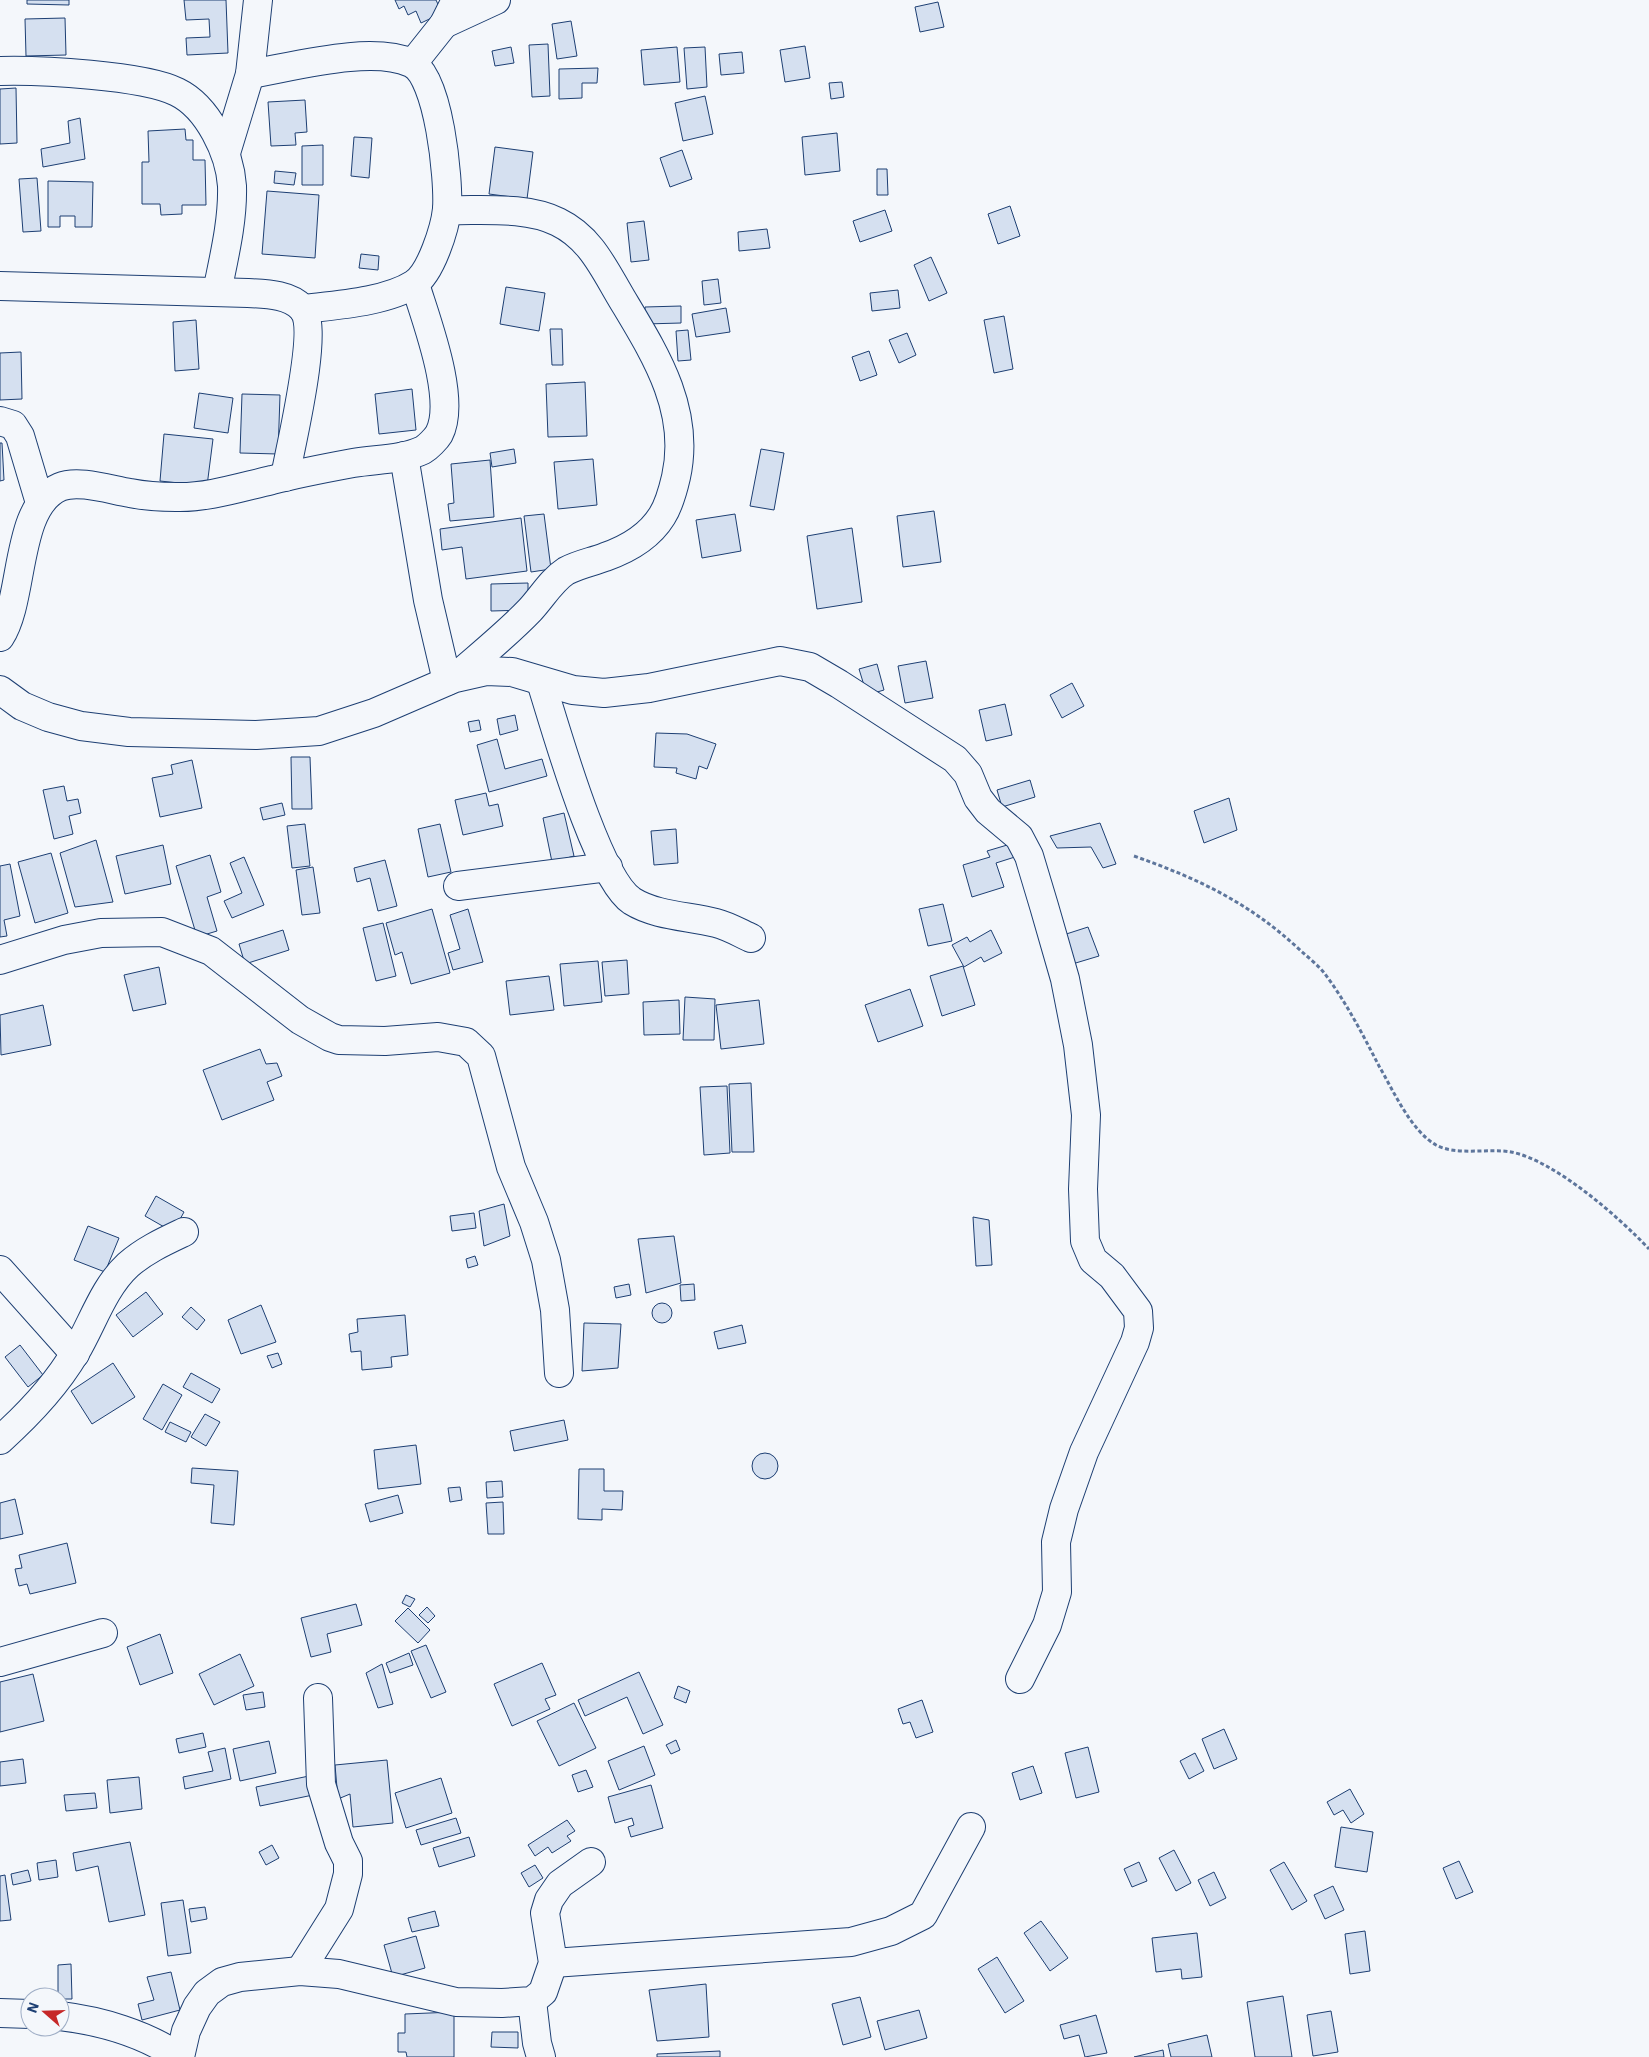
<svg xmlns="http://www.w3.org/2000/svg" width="1649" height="2057" viewBox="0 0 1649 2057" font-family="'IBM Plex Sans',sans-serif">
	<rect width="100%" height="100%" fill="#f4f7fb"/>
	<g fill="#d5e0f0" stroke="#1d3f73">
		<polygon points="27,0 69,0 69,5 27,4"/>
		<polygon points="184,0 226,0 228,53 187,55 186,38 210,37 209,19 186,20"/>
		<polygon points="395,0 436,0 442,13 421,23 416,11 408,15 404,6 399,9"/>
		<polygon points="938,2 944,27 920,32 915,7"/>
		<polygon points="65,18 66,55 26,56 25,19"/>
		<polygon points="571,21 577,56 557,59 552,24"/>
		<polygon points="548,44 550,96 532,97 529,45"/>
		<polygon points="805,46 810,78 785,82 780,50"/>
		<polygon points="511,47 514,63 495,66 492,51"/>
		<polygon points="677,47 680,82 644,85 641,50"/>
		<polygon points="705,47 707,87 687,89 684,48"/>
		<polygon points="742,52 744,73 721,75 719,54"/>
		<polygon points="598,68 597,83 582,83 582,98 559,99 559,69"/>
		<polygon points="842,82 844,97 831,99 829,83"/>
		<polygon points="16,88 17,143 0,144 0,89"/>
		<polygon points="705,96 713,134 683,141 675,103"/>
		<polygon points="305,100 307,132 295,133 296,145 271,146 268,102"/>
		<polygon points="80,118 85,159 43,167 41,149 70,143 68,121"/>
		<polygon points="185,129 186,140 193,140 193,160 205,160 206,205 182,205 182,214 161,215 160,204 142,204 142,162 149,162 148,131"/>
		<polygon points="837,133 840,171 805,175 802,137"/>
		<polygon points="354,137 372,138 369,178 351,176"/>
		<polygon points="323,145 323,185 302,185 302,146"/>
		<polygon points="495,147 533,152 527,199 489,194"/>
		<polygon points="682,150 692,179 670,187 660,158"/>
		<polygon points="877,169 887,169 888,195 877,195"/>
		<polygon points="275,171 296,173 294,185 274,183"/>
		<polygon points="37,178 41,231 23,232 19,179"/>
		<polygon points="48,181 93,182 92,227 75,227 75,216 60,216 60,227 48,227"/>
		<polygon points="267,191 319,195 315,258 262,254"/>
		<polygon points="1010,206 1020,236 998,244 988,214"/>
		<polygon points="885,210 892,231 860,242 853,221"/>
		<polygon points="644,221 649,260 631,262 627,223"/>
		<polygon points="767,229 770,248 739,251 738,232"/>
		<polygon points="361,254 379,256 378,270 359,268"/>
		<polygon points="931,257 947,293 929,301 914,265"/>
		<polygon points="718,279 721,303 704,305 702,281"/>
		<polygon points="506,287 545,293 539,331 500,324"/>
		<polygon points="898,290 900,308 872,311 870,293"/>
		<polygon points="681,306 681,323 645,324 645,307"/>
		<polygon points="726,308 730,332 696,337 692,314"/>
		<polygon points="1004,316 1013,369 994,373 984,320"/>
		<polygon points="196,320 199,369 175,371 173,322"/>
		<polygon points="550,329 562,329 563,365 552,365"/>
		<polygon points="688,330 691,360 678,361 676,331"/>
		<polygon points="907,333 916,355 899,363 889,340"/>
		<polygon points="869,351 877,375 860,381 852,357"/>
		<polygon points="21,352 22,399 0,400 0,353"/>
		<polygon points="585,382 587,436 548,437 546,384"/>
		<polygon points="412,389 416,430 379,434 375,394"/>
		<polygon points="199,393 233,398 228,433 194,428"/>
		<polygon points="242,394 280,395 278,454 240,453"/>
		<polygon points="164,434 213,439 207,486 160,481"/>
		<polygon points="0,443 2,443 4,480 0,481"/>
		<polygon points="514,449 516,463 492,467 490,453"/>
		<polygon points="761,449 784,453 774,510 750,506"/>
		<polygon points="593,459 597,505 558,509 554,462"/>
		<polygon points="490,460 494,517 450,521 448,504 454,503 451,464"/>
		<polygon points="934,511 941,562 903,567 897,516"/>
		<polygon points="544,514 551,569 531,572 524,516"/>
		<polygon points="735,514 741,551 702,558 696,520"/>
		<polygon points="521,518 527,571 466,579 462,547 442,550 440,529"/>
		<polygon points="852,528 862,602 817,609 807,536"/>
		<polygon points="528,583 528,610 491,611 491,584"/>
		<polygon points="926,661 933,698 905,703 898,666"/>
		<polygon points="877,664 884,690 867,695 859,669"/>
		<polygon points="1072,683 1084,706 1062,718 1050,695"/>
		<polygon points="1005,704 1012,735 986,741 979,710"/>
		<polygon points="515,715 518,730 500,735 497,719"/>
		<polygon points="479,720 481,730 470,732 468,722"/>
		<polygon points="656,733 687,734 716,744 707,769 699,766 696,779 676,773 677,768 654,767"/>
		<polygon points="497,739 505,769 542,759 547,776 489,792 477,745"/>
		<polygon points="291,757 310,757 312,809 292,809"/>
		<polygon points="192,760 202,808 160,817 152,778 173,774 171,765"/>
		<polygon points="1030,780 1035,797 1002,807 997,790"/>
		<polygon points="64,786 67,801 78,799 81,813 69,816 73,834 54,839 43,790"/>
		<polygon points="486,793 489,806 498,804 503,826 463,835 455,800"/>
		<polygon points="1229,798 1237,830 1204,843 1194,811"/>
		<polygon points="282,803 285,815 263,820 260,808"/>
		<polygon points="564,813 574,856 552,862 543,818"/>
		<polygon points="1100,823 1116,864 1103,868 1091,847 1057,848 1050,836"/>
		<polygon points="305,824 310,866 292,868 287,826"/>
		<polygon points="440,824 451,872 428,877 418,829"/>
		<polygon points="676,829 678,863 654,865 651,831"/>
		<polygon points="96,840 113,902 75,907 60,853"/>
		<polygon points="1014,843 1018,856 996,863 1004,887 972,897 963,865 990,857 987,851"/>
		<polygon points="163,845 171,884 125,894 116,856"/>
		<polygon points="51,853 68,913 35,923 18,862"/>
		<polygon points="210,855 221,892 207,897 217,931 197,937 176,866"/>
		<polygon points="244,857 264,905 232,918 224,901 242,893 230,863"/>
		<polygon points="385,860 397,906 378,911 370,878 357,882 354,868"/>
		<polygon points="10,864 20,916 4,920 7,936 0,937 0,866"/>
		<polygon points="313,867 320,913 302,915 296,870"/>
		<polygon points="943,904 952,941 928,946 919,909"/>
		<polygon points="432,909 450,973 411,984 402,952 395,955 386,923"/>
		<polygon points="468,909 483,962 453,970 448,953 460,949 450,915"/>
		<polygon points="383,923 396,976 376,981 363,928"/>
		<polygon points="1088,927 1099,956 1069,965 1057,937"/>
		<polygon points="283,930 289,950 245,964 239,944"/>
		<polygon points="991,930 1002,953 984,962 981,957 964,967 952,945 967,937 970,942"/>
		<polygon points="627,960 629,994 605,996 602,962"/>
		<polygon points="598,961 602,1002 564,1006 560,964"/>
		<polygon points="963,966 975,1005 942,1016 930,976"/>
		<polygon points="159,967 166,1004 133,1011 124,975"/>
		<polygon points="549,976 554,1010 510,1015 506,981"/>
		<polygon points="910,989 923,1026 878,1042 865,1005"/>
		<polygon points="685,997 715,999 714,1040 683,1040"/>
		<polygon points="679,1000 680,1034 644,1035 643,1002"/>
		<polygon points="759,1000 764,1044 721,1049 716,1005"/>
		<polygon points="43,1005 51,1045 1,1055 0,1015"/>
		<polygon points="260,1049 266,1064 277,1063 282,1076 267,1082 274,1100 222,1120 203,1070"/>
		<polygon points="751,1083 754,1152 732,1152 729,1084"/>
		<polygon points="727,1086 730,1153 704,1155 700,1087"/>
		<polygon points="156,1196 184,1212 173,1232 145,1216"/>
		<polygon points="504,1204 510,1236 484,1246 479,1211"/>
		<polygon points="474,1213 476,1228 452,1231 450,1216"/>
		<polygon points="973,1217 989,1220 992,1265 976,1266"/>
		<polygon points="88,1226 119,1238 105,1272 74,1260"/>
		<polygon points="674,1236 681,1283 646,1293 638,1239"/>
		<polygon points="475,1256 478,1265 468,1268 466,1259"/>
		<polygon points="629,1284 631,1295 616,1298 614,1287"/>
		<polygon points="694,1284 695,1300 681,1301 680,1285"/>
		<polygon points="146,1292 163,1314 133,1337 116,1315"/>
		<circle cx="662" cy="1313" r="10"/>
		<polygon points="261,1305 276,1342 241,1354 228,1320"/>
		<polygon points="191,1307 205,1320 197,1330 182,1317"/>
		<polygon points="405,1315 408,1355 391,1357 392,1367 362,1370 361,1351 351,1352 349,1334 358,1332 357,1319"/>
		<polygon points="584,1323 621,1324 618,1368 582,1371"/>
		<polygon points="742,1325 746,1343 718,1349 714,1332"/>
		<polygon points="20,1345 43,1375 28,1387 5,1357"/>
		<polygon points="278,1353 282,1364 272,1368 267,1356"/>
		<polygon points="113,1363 135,1397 92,1424 71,1391"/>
		<polygon points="191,1373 220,1389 212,1403 183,1387"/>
		<polygon points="163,1384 182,1395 162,1430 143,1419"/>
		<polygon points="205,1414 220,1422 206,1446 191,1437"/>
		<polygon points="564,1420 568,1440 514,1451 510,1431"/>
		<polygon points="170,1422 191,1432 186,1442 165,1432"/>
		<polygon points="416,1445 421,1484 378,1489 374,1450"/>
		<circle cx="765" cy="1466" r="13"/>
		<polygon points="192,1468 238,1471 234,1525 211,1523 214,1485 191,1483"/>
		<polygon points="579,1469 604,1469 604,1491 623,1491 622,1510 602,1509 602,1520 578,1519"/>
		<polygon points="502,1481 503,1497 487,1498 486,1482"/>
		<polygon points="460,1487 462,1500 450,1502 448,1488"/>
		<polygon points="398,1495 403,1513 370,1522 365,1504"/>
		<polygon points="15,1499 23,1534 0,1539 0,1503"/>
		<polygon points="503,1502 504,1534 488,1534 486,1503"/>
		<polygon points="67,1543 76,1583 30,1594 27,1584 19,1586 15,1569 22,1568 19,1555"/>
		<polygon points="406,1595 415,1599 410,1607 402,1603"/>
		<polygon points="356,1604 362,1625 327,1634 331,1652 311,1657 301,1618"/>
		<polygon points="427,1607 435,1616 428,1623 419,1615"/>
		<polygon points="408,1608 430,1630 418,1643 395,1621"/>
		<polygon points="160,1634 173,1673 140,1685 127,1647"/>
		<polygon points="426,1645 446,1692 431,1698 411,1651"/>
		<polygon points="409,1653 413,1665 390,1673 386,1663"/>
		<polygon points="240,1654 254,1686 214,1705 199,1674"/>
		<polygon points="542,1663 556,1695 545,1699 550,1709 512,1726 494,1684"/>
		<polygon points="382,1664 393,1704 378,1708 366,1673"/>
		<polygon points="639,1672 663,1725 643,1734 627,1697 585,1716 578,1700"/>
		<polygon points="33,1674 44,1721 0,1732 0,1682"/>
		<polygon points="678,1686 690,1691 686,1703 674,1698"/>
		<polygon points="263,1692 265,1707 246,1710 243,1695"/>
		<polygon points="922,1700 933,1732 916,1738 910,1722 903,1724 898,1709"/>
		<polygon points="574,1703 596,1748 559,1766 537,1721"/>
		<polygon points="1224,1729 1237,1759 1214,1769 1202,1739"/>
		<polygon points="203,1733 206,1747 179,1753 176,1739"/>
		<polygon points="676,1740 680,1750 671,1754 666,1745"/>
		<polygon points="269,1741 276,1773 240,1781 233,1749"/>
		<polygon points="644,1746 655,1775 619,1790 608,1761"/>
		<polygon points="1088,1747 1099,1792 1076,1798 1065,1753"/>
		<polygon points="225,1748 231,1779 185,1789 183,1777 213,1771 208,1752"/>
		<polygon points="1195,1753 1204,1771 1189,1779 1180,1761"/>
		<polygon points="23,1759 26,1783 0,1786 0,1762"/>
		<polygon points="387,1760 393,1823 353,1827 350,1794 338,1799 335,1765"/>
		<polygon points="1033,1766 1042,1793 1020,1800 1012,1773"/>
		<polygon points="586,1770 593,1787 578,1792 572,1775"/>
		<polygon points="309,1776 313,1795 260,1806 256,1787"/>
		<polygon points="139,1777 142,1809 110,1813 107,1780"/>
		<polygon points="441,1778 452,1813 406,1828 395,1793"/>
		<polygon points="651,1785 663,1828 631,1837 628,1827 634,1825 632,1818 615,1823 608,1797"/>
		<polygon points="1350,1789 1364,1814 1351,1823 1343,1810 1334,1815 1327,1802"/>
		<polygon points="95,1793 97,1808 66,1811 64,1795"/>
		<polygon points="456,1818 461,1833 421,1845 416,1830"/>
		<polygon points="567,1820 575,1831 567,1836 571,1841 552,1853 548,1847 535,1856 528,1845"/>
		<polygon points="1341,1827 1373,1832 1367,1872 1335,1867"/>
		<polygon points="469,1837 475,1856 439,1867 433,1848"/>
		<polygon points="130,1842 145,1915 109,1922 98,1866 76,1871 73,1853"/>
		<polygon points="272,1845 279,1858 266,1865 259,1852"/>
		<polygon points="1174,1850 1191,1883 1176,1891 1159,1858"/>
		<polygon points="56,1860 58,1877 39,1880 37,1863"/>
		<polygon points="1459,1861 1473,1892 1456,1899 1443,1868"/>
		<polygon points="1139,1862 1147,1881 1132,1887 1124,1869"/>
		<polygon points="1284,1862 1307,1901 1292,1910 1270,1870"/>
		<polygon points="535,1865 543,1878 529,1887 521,1873"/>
		<polygon points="28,1870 31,1881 13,1885 11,1874"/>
		<polygon points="1214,1872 1226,1898 1210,1906 1198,1880"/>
		<polygon points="5,1875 11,1920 0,1921 0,1876"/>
		<polygon points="1333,1886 1344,1910 1325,1919 1314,1895"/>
		<polygon points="183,1900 191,1953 168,1956 161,1903"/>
		<polygon points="205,1907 207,1919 191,1922 189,1909"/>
		<polygon points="435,1911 439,1926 412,1932 408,1918"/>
		<polygon points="1041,1921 1068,1958 1050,1971 1024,1933"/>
		<polygon points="1365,1931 1370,1971 1350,1974 1345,1934"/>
		<polygon points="1197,1933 1202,1977 1182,1979 1181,1969 1156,1972 1152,1938"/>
		<polygon points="416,1936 425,1968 393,1977 384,1945"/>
		<polygon points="997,1957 1024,2001 1005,2013 978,1969"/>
		<polygon points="71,1964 72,1999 60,1999 58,1997 58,1965"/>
		<polygon points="171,1972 180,2010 142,2020 138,2004 154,2000 147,1977"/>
		<polygon points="706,1984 709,2037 657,2041 649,1990"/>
		<polygon points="1283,1996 1292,2057 1255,2057 1247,2002"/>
		<polygon points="860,1997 871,2037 843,2045 832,2004"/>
		<polygon points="919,2010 927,2038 885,2050 877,2021"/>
		<polygon points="1331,2011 1338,2052 1313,2056 1307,2015"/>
		<polygon points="454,2012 454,2057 407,2057 406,2052 398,2052 398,2033 405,2033 405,2014"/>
		<polygon points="1096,2015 1107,2053 1085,2057 1079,2035 1064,2039 1060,2025"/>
		<polygon points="492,2032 518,2032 518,2048 491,2047"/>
		<polygon points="1207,2035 1212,2057 1171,2057 1168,2044"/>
		<polygon points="1163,2050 1164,2057 1134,2057"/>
		<polygon points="720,2051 720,2057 657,2057 657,2054"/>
	</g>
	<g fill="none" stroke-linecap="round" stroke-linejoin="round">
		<defs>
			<g id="street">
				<polyline points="444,24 496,0"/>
				<polyline points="413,63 444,24 456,0"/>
				<path d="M 0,71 C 39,70 143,75 177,92 C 208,107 230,153 232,186 C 233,221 224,257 217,292"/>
				<path d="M 250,74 C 293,67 371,45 411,63 C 439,75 449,180 447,209 C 445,228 431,273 414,284 C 386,302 336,305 303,309"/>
				<polyline points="226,153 250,74 258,0"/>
				<path d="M 447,210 C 482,211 526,206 558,222 C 591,238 604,269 622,299 C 655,354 691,410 676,477 C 673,490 669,505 662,516 C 649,537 628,549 605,557 C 592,562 579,564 566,571 C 552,580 542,597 530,610 C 508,633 482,654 458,675"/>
				<path d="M 0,286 L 248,293 C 266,294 289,294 302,308 C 320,328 290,448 285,477"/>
				<polyline points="0,421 13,425 20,436 40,503"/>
				<polyline points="404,456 428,600 447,681"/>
				<path d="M 0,637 C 25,599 14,507 60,487 C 78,479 111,490 130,493 C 145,496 161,497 176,497 C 207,498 241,487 272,480 C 299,473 326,468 353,463 C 377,459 402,460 423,450 C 428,447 436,439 439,434 C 457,400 426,320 415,284"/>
				<path d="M 541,682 C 555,726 597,878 632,901 C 656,916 689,916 716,923 C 728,926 740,933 751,938"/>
				<polyline points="0,690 22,706 48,717 81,726 129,732 256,735 319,731 374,713 455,678 486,671 512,672 573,690 604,693 649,688 780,661 810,667 839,684 955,759 968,774 978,798 988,811 1019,837 1029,856 1044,906 1065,979 1078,1045 1086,1115 1083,1189 1085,1241 1093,1260 1112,1276 1138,1311 1139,1328 1135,1342 1084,1452 1064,1509 1056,1542 1057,1592 1047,1625 1020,1679"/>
				<polyline points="458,886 608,867"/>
				<polyline points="0,960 64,940 101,933 162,932 211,951 300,1020 330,1037 339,1040 385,1041 438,1037 466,1042 481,1056 511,1167 534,1222 546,1260 555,1310 559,1373"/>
				<polyline points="0,1270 75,1354"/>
				<path d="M 0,1440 C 29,1414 55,1387 75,1353 C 92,1325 103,1288 128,1265 C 145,1250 165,1241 184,1232"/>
				<polyline points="0,1662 103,1633"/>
				<polyline points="553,1963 851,1942 891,1931 923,1915 971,1827"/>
				<polyline points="300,1971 339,1909 348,1874 348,1861 339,1843 321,1784 318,1698"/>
				<polyline points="532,2001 537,2043 541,2057"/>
				<polyline points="0,2013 30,2014"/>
				<path d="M 60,2016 C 101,2021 145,2034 179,2057"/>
				<polyline points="180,2057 186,2031 197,2007 207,1993 222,1982 240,1977 300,1971 339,1974 456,2002 502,2003 532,2001 543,1992 553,1963 545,1913 549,1900 560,1884 591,1862"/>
			</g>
		</defs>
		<use href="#street" stroke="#1d3f73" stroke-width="30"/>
		<path stroke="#5e769c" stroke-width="3" stroke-dasharray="4 2.5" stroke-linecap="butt" d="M 1134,856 C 1199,879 1250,903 1301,951 C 1309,958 1319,966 1325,974 C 1346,1002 1363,1035 1379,1066 C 1393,1090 1411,1131 1436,1145 C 1456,1156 1489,1148 1511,1152 C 1554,1160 1619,1217 1649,1249"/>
		<use href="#street" stroke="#f4f7fb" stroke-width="28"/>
	</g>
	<g transform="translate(45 2012) rotate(290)"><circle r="24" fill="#f4f7fb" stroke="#9eadc5"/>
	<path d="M0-4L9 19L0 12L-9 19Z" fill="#c62828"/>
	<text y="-8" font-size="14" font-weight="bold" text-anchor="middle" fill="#1d3f73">N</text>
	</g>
</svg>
